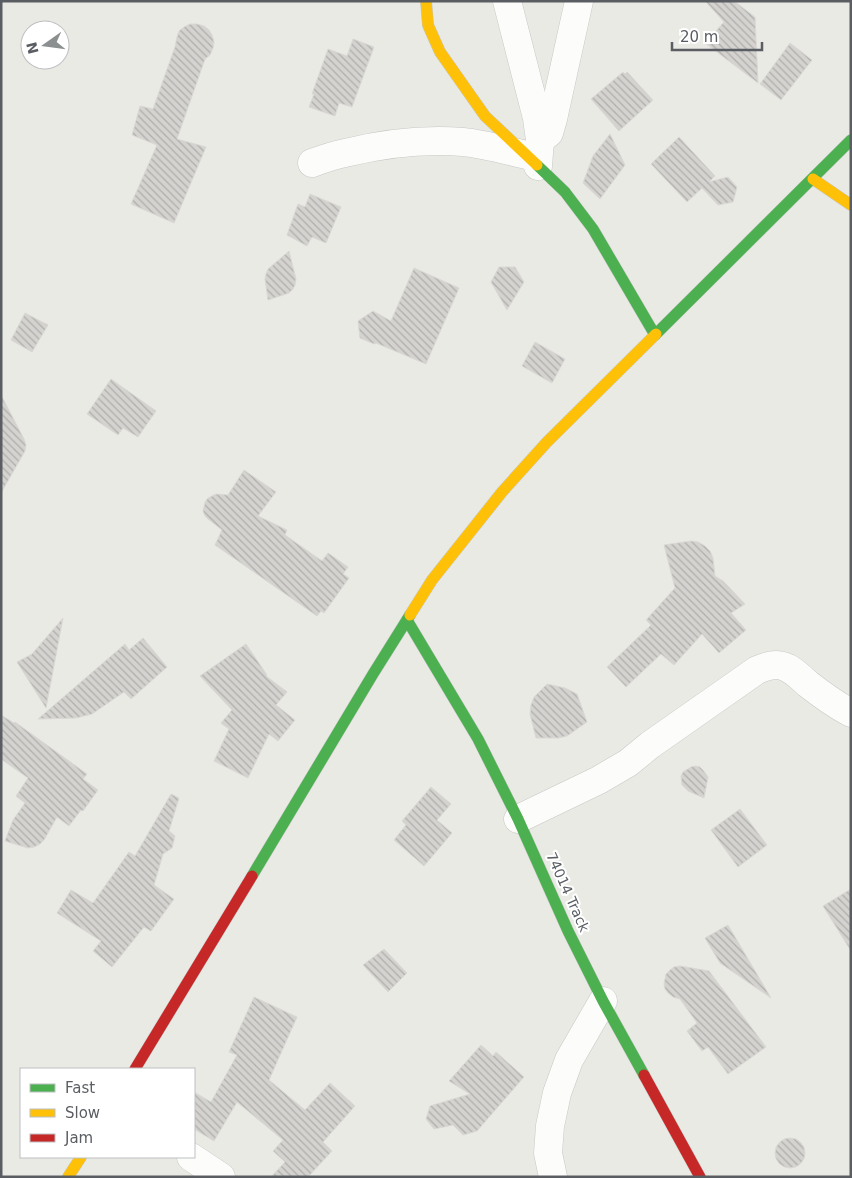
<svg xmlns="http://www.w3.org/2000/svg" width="852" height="1178" viewBox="0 0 852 1178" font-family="'DejaVu Sans',sans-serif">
	<defs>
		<pattern id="building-back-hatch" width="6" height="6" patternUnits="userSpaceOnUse" patternTransform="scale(1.25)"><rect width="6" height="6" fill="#d4d3d0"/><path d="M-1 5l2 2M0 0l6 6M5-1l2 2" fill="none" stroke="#afaeac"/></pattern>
	</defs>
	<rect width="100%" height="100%" fill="#eaeae5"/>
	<g fill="url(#building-back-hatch)" stroke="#dad8d4">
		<polygon points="705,1 734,1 755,17 758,83 705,43 724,22"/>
		<polygon points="190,24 197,24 204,26 209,30 212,35 214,42 213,48 210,55 205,59 177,139 206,147 174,223 131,204 157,145 132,135 140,106 153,109 175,47 177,37 179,31 184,27"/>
		<polygon points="353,39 374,47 352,107 339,103 335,116 309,107 314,94 312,94 328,49 347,56"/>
		<polygon points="790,43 812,60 781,100 760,84"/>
		<polygon points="623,72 625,74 627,72 653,100 619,131 591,99"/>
		<polygon points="610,134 625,165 600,199 583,183 593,156"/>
		<polygon points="679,137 715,176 709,182 728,177 737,187 733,202 718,205 702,188 687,202 651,164"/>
		<polygon points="310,194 341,207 326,243 312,237 307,246 287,235 298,204 305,207"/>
		<polygon points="289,251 296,279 295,285 293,289 289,293 268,300 265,279 266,274 268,269"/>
		<polygon points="499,267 515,267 524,282 507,310 491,282"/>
		<polygon points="414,268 459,288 426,364 376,343 374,344 360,338 358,321 373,311 391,321"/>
		<polygon points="25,313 48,325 32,352 11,340"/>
		<polygon points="535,342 565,359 552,383 522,366"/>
		<polygon points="111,379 156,411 138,437 123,428 118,435 87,414"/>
		<polygon points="1,395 24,439 26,445 25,451 1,493"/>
		<polygon points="244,470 276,492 258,516 287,530 285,535 322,561 328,553 348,567 343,574 349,578 324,613 321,611 317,616 215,545 222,530 208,519 205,516 203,511 205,502 208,498 216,494 228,495"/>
		<polygon points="691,541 698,542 705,546 710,551 713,558 715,576 723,581 745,604 731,613 746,630 719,653 702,634 674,665 661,654 626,687 607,667 651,625 646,620 675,588 664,545"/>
		<polygon points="63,618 46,708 17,662 32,654"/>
		<polygon points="143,638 167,667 131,699 124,692 92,714 76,718 38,719 125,644 129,650"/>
		<polygon points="246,644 267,675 266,676 287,692 276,705 295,720 278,741 269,734 248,778 214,761 229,729 221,723 232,710 200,676"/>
		<polygon points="547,684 565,688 577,694 587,722 567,736 559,738 536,738 530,714 531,705 534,697"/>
		<polygon points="1,715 14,723 15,722 87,774 83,779 98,790 83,811 81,810 69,826 57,817 44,840 40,844 34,847 28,848 5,841 13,820 25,803 16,796 28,778 1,759"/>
		<polygon points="695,766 700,767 703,770 708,777 704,798 688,791 682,785 681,776 683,772 691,767"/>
		<polygon points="431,787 451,804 437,820 452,833 424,866 394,840 406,825 402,821"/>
		<polygon points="171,794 179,798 169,831 175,836 172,848 163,854 154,885 174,899 151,931 144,927 112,967 93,951 101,941 57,913 71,890 93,903 129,852 135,856"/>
		<polygon points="740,809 767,845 738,867 711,830"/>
		<polygon points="851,889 851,951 823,906"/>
		<polygon points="728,925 771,998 720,963 705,938"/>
		<polygon points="384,949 407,973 388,992 363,965"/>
		<polygon points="680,966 709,971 766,1047 728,1074 708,1047 702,1051 687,1031 697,1023 680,999 673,997 668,993 665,989 664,984 666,974 670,970 674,967"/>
		<polygon points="254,997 297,1017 269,1080 305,1110 330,1083 355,1106 323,1142 332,1151 308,1177 271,1177 285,1162 273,1151 283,1140 237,1102 214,1141 194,1129 194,1092 211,1102 237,1055 229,1052"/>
		<polygon points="481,1045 493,1056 496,1052 524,1077 477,1131 463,1135 453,1125 434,1129 426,1119 430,1106 470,1094 449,1081"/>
		<circle cx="790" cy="1153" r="15"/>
	</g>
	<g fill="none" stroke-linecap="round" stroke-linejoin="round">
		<defs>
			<g id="street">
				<polyline points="507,1 537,118 540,140 538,166"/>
				<polyline points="540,140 549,133 553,119 579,1"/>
				<path d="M 312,163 C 323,159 334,155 345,153 C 382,144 424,139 463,142 C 484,144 505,150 527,155"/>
				<path d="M 518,819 L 599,780 L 628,763 L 650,745 L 757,670 C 765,667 774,663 783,666 C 793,669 801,678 808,684 C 822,695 836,705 851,713"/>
				<polyline points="191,1157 221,1177"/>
				<polyline points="553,1177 548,1153 550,1126 557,1093 569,1060 603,1001"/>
			</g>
			<g id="fast">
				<polyline points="537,165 565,192 593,229 655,335"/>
				<polyline points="656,334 851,140"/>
				<polyline points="407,620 478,739 518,819 568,931 603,1001 644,1075"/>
				<polyline points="252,876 373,674 410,615"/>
			</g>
			<g id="slow">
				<polyline points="426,1 428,25 440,52 485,116 537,165"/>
				<polyline points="813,179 851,205"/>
				<polyline points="410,615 432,580 502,492 547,442 656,334"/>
				<polyline points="68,1177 81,1157"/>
			</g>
			<g id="jam">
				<polyline points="135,1069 252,876"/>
				<polyline points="644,1075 700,1177"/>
			</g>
		</defs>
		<use href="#street" stroke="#c7c7c5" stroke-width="29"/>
		<use href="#fast" stroke="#c7c8c7" stroke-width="12"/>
		<use href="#slow" stroke="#c7c8c7" stroke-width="12"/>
		<use href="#jam" stroke="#c7c8c7" stroke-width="12"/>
		<use href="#street" stroke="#fcfcfb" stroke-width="28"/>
		<use href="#fast" stroke="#4caf50" stroke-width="11"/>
		<use href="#slow" stroke="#ffc107" stroke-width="11"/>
		<use href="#jam" stroke="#c62828" stroke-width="11"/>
	</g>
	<g text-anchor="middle" stroke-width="4" stroke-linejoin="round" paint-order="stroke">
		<g font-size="14" fill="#5a5e63" stroke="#fff">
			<text transform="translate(568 892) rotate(66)" y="5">74014 Track</text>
		</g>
	</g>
	<rect width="852" height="1178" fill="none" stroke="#5a5e63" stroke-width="5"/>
	<rect x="20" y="1068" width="175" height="90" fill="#ffffff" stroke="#bdbfc1"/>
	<rect x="30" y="1084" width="25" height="8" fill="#4caf50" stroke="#bdbfc1"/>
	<text x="65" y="1093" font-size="15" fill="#5a5e63">Fast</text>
	<rect x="30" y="1109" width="25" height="8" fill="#ffc107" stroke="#bdbfc1"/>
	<text x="65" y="1118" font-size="15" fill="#5a5e63">Slow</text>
	<rect x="30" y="1134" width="25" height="8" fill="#c62828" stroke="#bdbfc1"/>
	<text x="65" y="1143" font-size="15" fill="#5a5e63">Jam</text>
	<g transform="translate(45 45) rotate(256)"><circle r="24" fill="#ffffff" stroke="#bdbfc1"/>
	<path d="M0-4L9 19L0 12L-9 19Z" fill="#8c8f90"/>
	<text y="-8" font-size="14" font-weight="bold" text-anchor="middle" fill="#5a5e63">N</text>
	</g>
	<path d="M672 42v8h90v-8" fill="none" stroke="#5a5e63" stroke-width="2.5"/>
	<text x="680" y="42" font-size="15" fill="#5a5e63" stroke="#ffffff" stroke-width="4" paint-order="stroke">20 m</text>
</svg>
